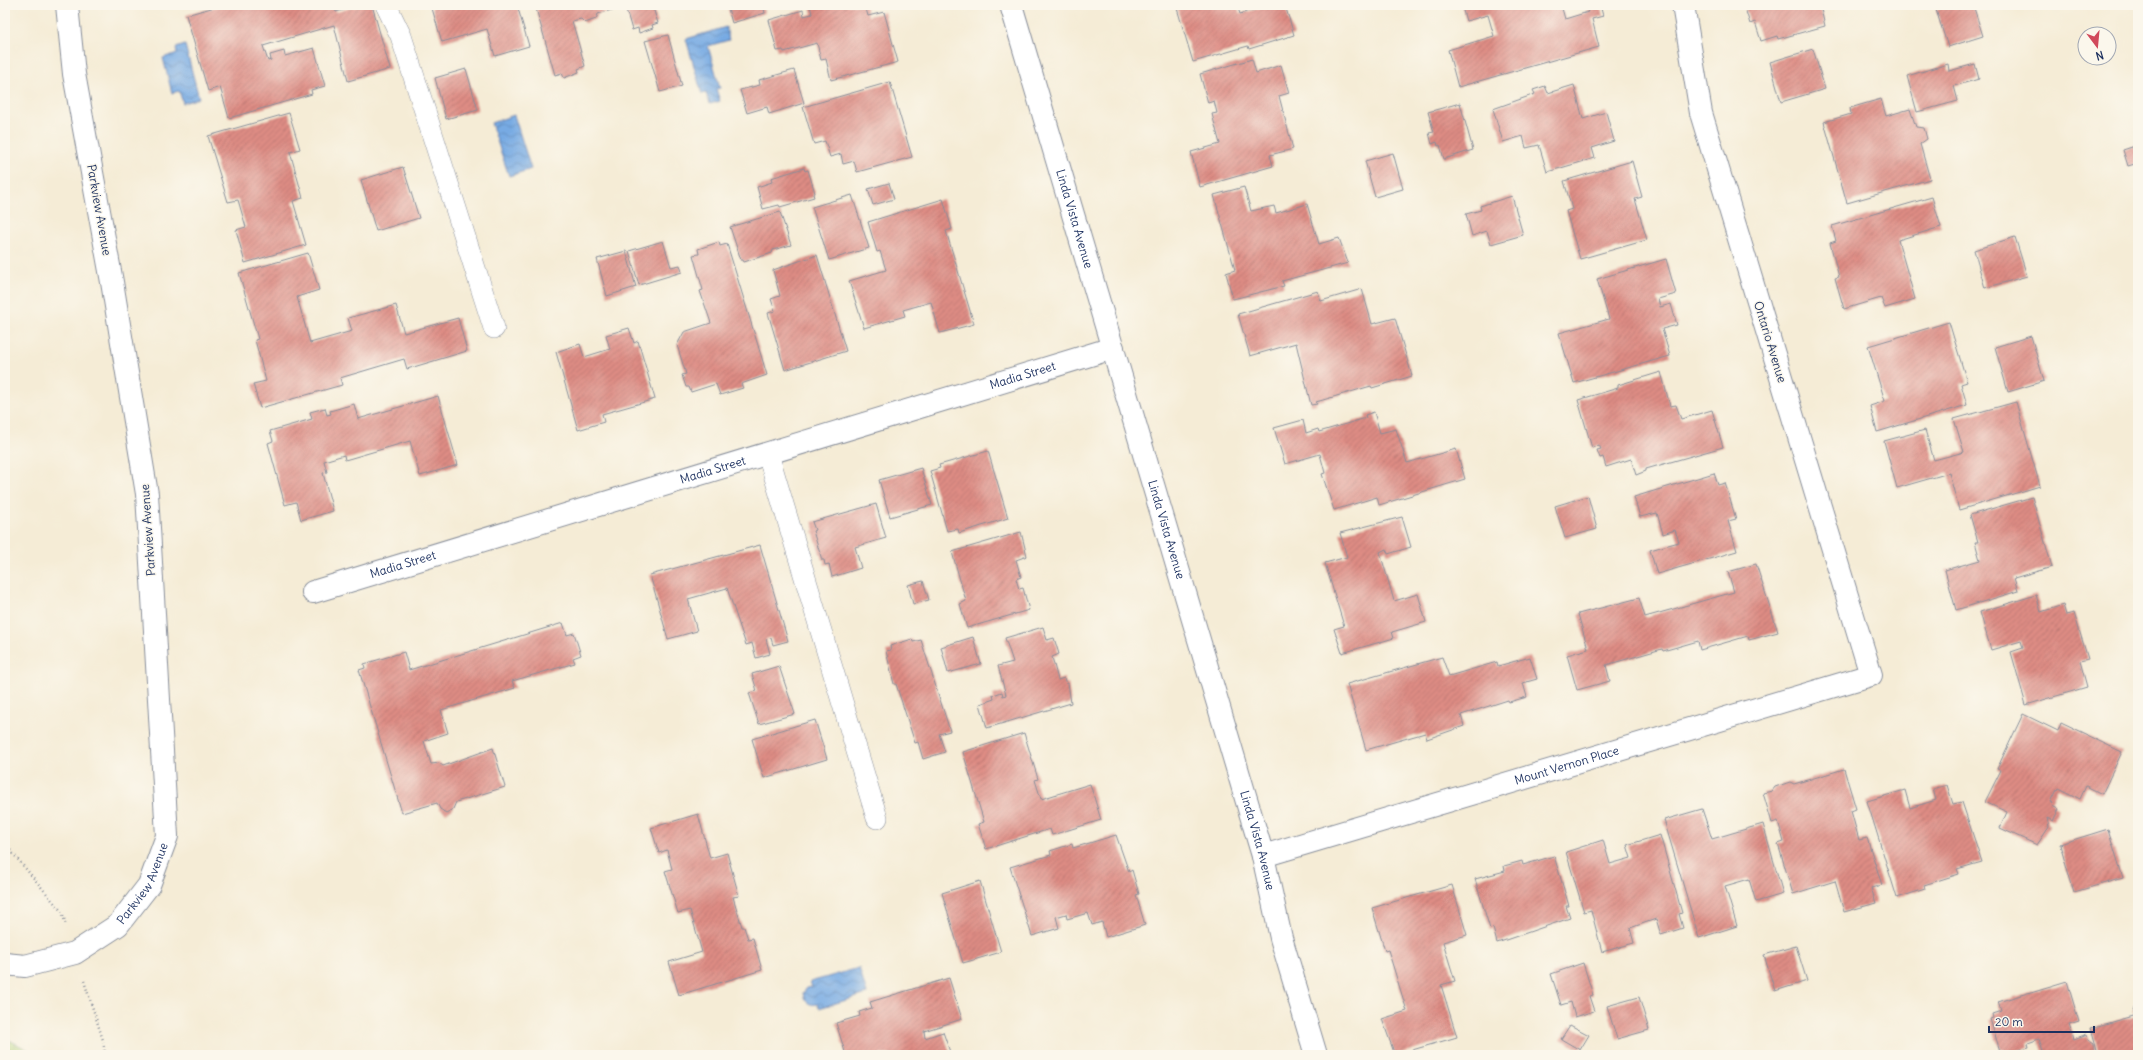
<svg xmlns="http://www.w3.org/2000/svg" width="2143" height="1060" viewBox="0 0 2143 1060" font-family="Delius,sans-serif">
	<defs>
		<pattern id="grass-dots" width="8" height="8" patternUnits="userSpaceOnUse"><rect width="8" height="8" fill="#b2d178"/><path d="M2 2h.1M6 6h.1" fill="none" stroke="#98b46a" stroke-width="1.8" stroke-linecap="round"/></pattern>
		<pattern id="water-waves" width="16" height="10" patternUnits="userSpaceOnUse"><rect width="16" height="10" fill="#77aae3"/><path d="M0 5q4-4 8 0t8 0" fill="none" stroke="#618bbb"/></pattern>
		<pattern id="building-hatch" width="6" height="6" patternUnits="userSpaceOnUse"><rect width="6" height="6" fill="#de8c84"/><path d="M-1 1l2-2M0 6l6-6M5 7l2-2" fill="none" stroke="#b3736f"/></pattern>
	</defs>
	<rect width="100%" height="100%" fill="#fbf7ec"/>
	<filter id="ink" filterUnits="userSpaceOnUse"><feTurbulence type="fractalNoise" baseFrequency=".025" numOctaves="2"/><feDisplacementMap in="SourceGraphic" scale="8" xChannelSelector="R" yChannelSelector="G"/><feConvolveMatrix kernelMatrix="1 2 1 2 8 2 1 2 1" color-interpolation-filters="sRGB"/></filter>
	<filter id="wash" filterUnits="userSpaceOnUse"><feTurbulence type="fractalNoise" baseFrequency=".012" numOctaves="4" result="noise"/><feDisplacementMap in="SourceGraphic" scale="16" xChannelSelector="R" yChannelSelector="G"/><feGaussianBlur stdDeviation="0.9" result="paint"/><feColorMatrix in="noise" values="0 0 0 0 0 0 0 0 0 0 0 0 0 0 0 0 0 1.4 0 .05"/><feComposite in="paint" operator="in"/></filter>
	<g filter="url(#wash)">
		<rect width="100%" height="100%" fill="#f5ecd6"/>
		<polygon fill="url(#grass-dots)" stroke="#66806b" points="5,1038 38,1055 5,1055"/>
		<g fill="url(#water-waves)" stroke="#496ca0">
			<polygon points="726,27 729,40 708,46 720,88 716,89 720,101 710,104 706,93 702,94 686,39"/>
			<polygon points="185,45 199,98 183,103 179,91 172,93 163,58 177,53 176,48"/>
			<polygon points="514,115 531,169 509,176 491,123"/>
			<path d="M 859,968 L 867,994 L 819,1008 L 817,1004 C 809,1006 804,1001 803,993 L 807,988 L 812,987 L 810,982 Z"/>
		</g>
		<g id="blocks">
			<g fill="url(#building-hatch)">
				<polygon points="222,5 311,5 312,8 321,5 334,5 336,12 361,5 372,5 390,69 348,81 334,25 263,46 268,61 271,60 270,55 284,51 285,56 314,48 325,86 311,90 312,94 229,118 220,87 208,91 186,15"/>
				<polygon points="431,5 517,5 529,46 495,56 487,29 442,42"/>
				<polygon points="535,5 652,5 658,23 652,25 653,28 639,33 638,28 632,30 625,6 598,14 596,19 585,23 581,19 572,21 585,66 578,69 579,72 564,78 562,73 555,75"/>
				<polygon points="727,5 763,5 765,13 732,23"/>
				<polygon points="810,5 865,5 868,16 884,12 898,62 831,80 826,59 821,60 817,43 784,52 783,50 777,51 769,20 803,10 804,16 812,14"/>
				<polygon points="1176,5 1237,5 1240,14 1269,5 1285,5 1294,35 1249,49 1248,46 1193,62"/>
				<polygon points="1468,5 1561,5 1565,19 1588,12 1585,5 1600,5 1603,16 1592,19 1599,47 1458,87 1448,50 1494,36 1488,15 1466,21 1462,7"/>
				<polygon points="1744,5 1820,5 1825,26 1778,39 1777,36 1761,41 1755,22 1750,24"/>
				<polygon points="1952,5 1973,5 1983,36 1948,47 1936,10"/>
				<polygon points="668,35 682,86 660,92 645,41"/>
				<polygon points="1813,49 1825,89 1781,102 1770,62"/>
				<polygon points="1252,59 1256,73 1281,65 1289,93 1279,96 1293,149 1270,155 1273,166 1200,187 1191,152 1220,144 1212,114 1217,113 1214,101 1208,103 1200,74"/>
				<polygon points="1948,64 1949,71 1975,64 1979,79 1954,86 1958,101 1917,112 1907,76"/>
				<polygon points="466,69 478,110 446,119 435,78"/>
				<polygon points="794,70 804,103 769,114 767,107 747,113 740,90 760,85 759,80"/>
				<polygon points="890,82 912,157 857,172 854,161 843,164 841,154 830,157 825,141 814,144 803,107"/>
				<polygon points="1574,85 1583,119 1606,112 1614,141 1592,148 1595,158 1547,172 1539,145 1526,148 1523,136 1503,142 1493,109 1535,94 1533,90 1545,86 1548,93"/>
				<polygon points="1881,99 1886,116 1910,109 1916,127 1924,128 1927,139 1920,144 1930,179 1847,203 1824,122 1851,114 1850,108"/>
				<polygon points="1460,103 1473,150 1444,159 1440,145 1438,146 1437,142 1432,144 1429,133 1434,132 1428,112"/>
				<polygon points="289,113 300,149 290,152 303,198 293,201 306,245 245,263 236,230 246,227 238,200 228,202 208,136"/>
				<polygon points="2138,145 2138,163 2128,166 2123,150"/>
				<polygon points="1393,153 1403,189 1375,197 1365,161"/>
				<polygon points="1632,161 1642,197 1635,199 1647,240 1580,259 1566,211 1572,209 1564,181"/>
				<polygon points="403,167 419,218 376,231 361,180"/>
				<polygon points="804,168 805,171 808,170 815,193 813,194 814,197 780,207 779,205 763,209 757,187 772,182 771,178"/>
				<polygon points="889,183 894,199 873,205 868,189"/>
				<polygon points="1244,187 1251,211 1274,206 1276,213 1307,204 1319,244 1339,238 1348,263 1282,281 1284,286 1233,299 1226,273 1235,270 1214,195"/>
				<polygon points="852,195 869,248 829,260 812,207"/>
				<polygon points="1512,196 1523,235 1491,244 1487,231 1472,236 1466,214 1481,210 1480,206"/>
				<polygon points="1932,197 1941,227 1898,240 1915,299 1885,308 1881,298 1844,309 1835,278 1839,277 1830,243 1836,241 1832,226"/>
				<polygon points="943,199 952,229 946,231 974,324 940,333 931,302 903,310 905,316 864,328 849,281 886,270 880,251 877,252 868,222"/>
				<polygon points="780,212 791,245 773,250 772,253 744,262 743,260 741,260 730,227"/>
				<polygon points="2015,237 2027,276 1985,288 1974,250"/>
				<polygon points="663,241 671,267 680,265 682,272 639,285 629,251"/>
				<polygon points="719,242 720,246 727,244 767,375 741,384 743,388 720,395 716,384 691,392 689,387 686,387 682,375 686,374 677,345 684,332 711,323 700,291 703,290 693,255 699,254 698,249"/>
				<polygon points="626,251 636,287 607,296 597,259"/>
				<polygon points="308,253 319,290 297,297 310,343 352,331 348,318 396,305 404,333 458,318 467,351 407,369 404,359 340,378 342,385 260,408 253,384 266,381 255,340 258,339 239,273"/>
				<polygon points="817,255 846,351 785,370 768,313 775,311 771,299 780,296 773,270"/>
				<polygon points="1666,259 1676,294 1658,299 1660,307 1671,304 1677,325 1662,329 1670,356 1574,383 1559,333 1609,319 1597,279"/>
				<polygon points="1362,289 1372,324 1395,318 1412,376 1372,388 1371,386 1316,402 1317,404 1311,405 1296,343 1250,356 1238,314 1318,291 1321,301"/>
				<polygon points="1949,322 1967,382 1961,384 1967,405 1877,432 1870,406 1885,401 1868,346"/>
				<polygon points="629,328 634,343 638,341 655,399 602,414 604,422 578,430 556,352 580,344 584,357 610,349 606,335"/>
				<polygon points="2031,336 2044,381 2008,392 1995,347"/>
				<polygon points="1661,372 1670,406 1676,405 1681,419 1712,410 1723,447 1646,469 1646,471 1636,475 1631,459 1606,467 1603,457 1600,458 1597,450 1601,449 1599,445 1592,448 1578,400 1618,388 1618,385"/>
				<polygon points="438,396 458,465 420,476 410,441 345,460 344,455 324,461 327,472 323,473 333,511 301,520 296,502 285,505 268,443 273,441 270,431 312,419 310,412 325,408 327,415 331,414 330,411 354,404 358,419"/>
				<polygon points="2016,402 2040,486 1959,510 1949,473 1897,488 1884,441 1925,430 1934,460 1964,452 1954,419"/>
				<polygon points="1374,412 1380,433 1396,429 1407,463 1456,449 1465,479 1379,505 1377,497 1334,510 1322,474 1325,473 1320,454 1285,464 1274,428 1303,420 1306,433 1318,429 1319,432 1366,418 1365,415"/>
				<polygon points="988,451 1008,518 959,533 958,529 947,531 930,471 940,468 939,465"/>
				<polygon points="921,468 932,505 890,517 879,480"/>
				<polygon points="1714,473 1718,485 1725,483 1736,519 1728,521 1737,551 1657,574 1650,550 1679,542 1675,530 1663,534 1657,513 1640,517 1634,497"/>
				<polygon points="1588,496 1597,529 1565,538 1555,506"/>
				<polygon points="2032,497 2052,567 2014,578 2018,591 1956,610 1945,570 1980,560 1975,542 1978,542 1970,515"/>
				<polygon points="876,504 886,538 855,547 861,568 832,577 829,564 825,565 824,560 822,560 813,531 815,530 812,522"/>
				<polygon points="1402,517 1411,547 1388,554 1386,549 1380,552 1394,601 1418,594 1426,622 1392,632 1394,638 1342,653 1334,629 1344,626 1325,563 1347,557 1340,533"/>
				<polygon points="1021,532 1027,556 1016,560 1021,577 1016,579 1019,589 1023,588 1029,610 967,628 960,604 966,601 952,552"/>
				<polygon points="760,545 788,641 773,645 771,638 766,639 770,654 756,658 752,643 746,645 727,588 688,599 697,631 668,639 650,575"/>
				<polygon points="1756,564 1778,632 1749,640 1748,636 1700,650 1698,641 1663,651 1662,649 1606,665 1610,681 1577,690 1567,655 1588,649 1578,614 1639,598 1645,617 1734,592 1728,572"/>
				<polygon points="923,581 929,600 913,604 908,585"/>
				<polygon points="2036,595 2041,612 2063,605 2066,615 2074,613 2088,659 2080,661 2087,687 2026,705 2011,652 2023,648 2021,641 1991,650 1980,612"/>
				<polygon points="563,623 567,635 574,633 581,655 573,658 575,663 512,681 515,688 441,710 448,733 424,741 431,764 439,763 443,766 493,748 505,787 456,802 453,809 446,813 440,809 437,803 402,813 359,670 365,668 364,664 404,652 409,670"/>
				<polygon points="1043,627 1047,640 1054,638 1059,654 1052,657 1058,680 1064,678 1066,684 1068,683 1071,703 987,728 980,704 994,699 993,695 1002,692 1003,696 1006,695 998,666 1013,662 1005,638"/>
				<polygon points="973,637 981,664 948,673 941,647"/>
				<polygon points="912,639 913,642 921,640 950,731 939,734 945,752 923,759 918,742 915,743 896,684 894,684 886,651 891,650 890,646"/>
				<polygon points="1442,657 1449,676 1497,662 1498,666 1530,657 1537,679 1523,683 1527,697 1509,702 1508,700 1461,715 1464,726 1427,739 1425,733 1366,750 1347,684"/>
				<polygon points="779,666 795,714 759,724 749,693 757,691 752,674"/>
				<polygon points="2023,714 2058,731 2061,723 2122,752 2102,794 2086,786 2080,799 2058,788 2051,802 2054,803 2053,806 2059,809 2053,821 2047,818 2049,827 2037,845 2000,828 2007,812 1985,802 2001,770 1997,769"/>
				<polygon points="815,720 827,759 764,778 752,739"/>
				<polygon points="1024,733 1038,779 1035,780 1041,799 1090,784 1101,820 1052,835 1050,829 986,849 978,824 984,822 963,752"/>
				<polygon points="1844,769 1856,809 1851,811 1859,840 1867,838 1882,885 1871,888 1876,903 1844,912 1835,881 1793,894 1778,844 1784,842 1778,821 1772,823 1763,793 1772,791 1775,787 1790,782 1794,784"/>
				<polygon points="1947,785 1953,804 1962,802 1982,862 1957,869 1959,874 1924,885 1925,889 1897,898 1867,801 1905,790 1910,808 1936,800 1933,789"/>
				<polygon points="1702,809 1712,839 1763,824 1783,894 1756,902 1749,879 1725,886 1737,926 1699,938 1664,820"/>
				<polygon points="698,814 710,858 727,853 739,896 733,897 742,927 744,927 748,939 753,938 762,970 679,995 669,962 702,952 690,910 678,913 665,871 672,869 667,850 659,853 651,828"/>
				<polygon points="2108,829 2123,878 2074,892 2060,844"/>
				<polygon points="1116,835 1129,872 1132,870 1139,894 1136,895 1145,925 1106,937 1102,922 1092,925 1088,913 1067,919 1066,914 1056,917 1059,928 1032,936 1010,867 1051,855 1050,851 1072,844 1073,848"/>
				<polygon points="1660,835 1682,913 1679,914 1683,928 1661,935 1656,919 1630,928 1634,943 1602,952 1591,910 1584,912 1566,852 1603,840 1610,864 1631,858 1627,845"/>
				<polygon points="1554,856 1569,906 1566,906 1570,918 1497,943 1493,928 1490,929 1475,879 1505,871 1504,866 1522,861 1523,865"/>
				<polygon points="980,881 1001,952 963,963 942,893"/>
				<polygon points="1452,885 1467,935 1443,942 1455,981 1441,985 1457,1037 1395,1055 1382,1019 1407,1011 1388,950 1385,951 1372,908"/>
				<polygon points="1796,946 1807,981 1775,991 1764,955"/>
				<polygon points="1583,963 1593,995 1589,996 1594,1011 1575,1017 1571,1002 1561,1005 1551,974"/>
				<polygon points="949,978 962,1019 924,1031 925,1038 943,1032 951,1055 846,1055 836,1023 860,1016 859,1012 872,1008 870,1002"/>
				<polygon points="2067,981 2079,1022 2069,1025 2074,1040 2087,1035 2088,1039 2094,1043 2094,1054 2098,1053 2091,1028 2136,1015 2133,1009 2138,1008 2138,1055 2044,1055 2039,1039 2028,1043 2029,1047 2005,1054 2004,1050 2000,1051 1990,1019 1993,1018 1992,1014 2001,1011 1998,1002"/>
				<polygon points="1639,997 1649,1030 1617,1039 1607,1006"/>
				<polygon points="1570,1025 1589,1035 1580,1050 1561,1039"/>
			</g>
		</g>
	</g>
	<g filter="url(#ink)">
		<use href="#blocks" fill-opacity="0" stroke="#888e9a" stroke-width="1"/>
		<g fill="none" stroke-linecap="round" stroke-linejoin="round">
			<defs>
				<g id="service">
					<polyline points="386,5 401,36 494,328"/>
					<polyline points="768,454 877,818"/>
				</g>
				<g id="minor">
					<path id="s1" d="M 313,592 L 1113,348"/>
					<path id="s2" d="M 1263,856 L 1871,675 L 1701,113 L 1683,5"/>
				</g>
				<g id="tertiary">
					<path id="s3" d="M 5,964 L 25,966 L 75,953 L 118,925 L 149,885 L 167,836 L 147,494 L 112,282 L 74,74 L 67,5"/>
				</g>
				<g id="secondary">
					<path id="s4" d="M 1011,5 L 1263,856 L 1281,938 L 1316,1055"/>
				</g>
			</defs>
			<use href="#service" stroke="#888e9a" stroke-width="22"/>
			<use href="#minor" stroke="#888e9a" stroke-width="24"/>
			<use href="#tertiary" stroke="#888e9a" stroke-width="24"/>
			<use href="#secondary" stroke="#888e9a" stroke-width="24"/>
			<g stroke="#888e9a" stroke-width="2.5" stroke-dasharray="1 3" stroke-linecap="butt">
				<polyline points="5,844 62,912 66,925"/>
				<polyline points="84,981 103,1040 105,1055"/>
			</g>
			<use href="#service" stroke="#fff" stroke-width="21"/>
			<use href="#minor" stroke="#fff" stroke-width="22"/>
			<use href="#tertiary" stroke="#fff" stroke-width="22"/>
			<use href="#secondary" stroke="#fff" stroke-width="22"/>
		</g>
	</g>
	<g text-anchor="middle" stroke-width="3" stroke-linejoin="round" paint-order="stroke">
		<g font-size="12" fill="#1b2f5e" stroke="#fbf7ec">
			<text transform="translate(99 210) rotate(80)" y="4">Parkview Avenue</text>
			<text dy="4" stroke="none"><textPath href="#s4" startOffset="223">Linda Vista Avenue</textPath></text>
			<text transform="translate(1770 342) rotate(73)" y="4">Ontario Avenue</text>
			<text dy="4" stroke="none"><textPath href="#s1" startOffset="742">Madia Street</textPath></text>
			<text dy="4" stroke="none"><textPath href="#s1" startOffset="418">Madia Street</textPath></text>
			<text dy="4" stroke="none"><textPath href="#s4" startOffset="547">Linda Vista Avenue</textPath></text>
			<text transform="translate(148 530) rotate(-94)" y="4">Parkview Avenue</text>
			<text dy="4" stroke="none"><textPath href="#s1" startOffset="94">Madia Street</textPath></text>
			<text dy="4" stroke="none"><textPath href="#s2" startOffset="317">Mount Vernon Place</textPath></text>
			<text dy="4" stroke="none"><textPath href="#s4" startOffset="871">Linda Vista Avenue</textPath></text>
			<text dy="4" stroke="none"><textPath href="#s3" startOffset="172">Parkview Avenue</textPath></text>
		</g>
	</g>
	<rect width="2143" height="1060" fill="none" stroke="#fbf7ec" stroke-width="20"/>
	<g transform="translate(2097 46) rotate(164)"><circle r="19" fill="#fbf7ec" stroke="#a1a7b3"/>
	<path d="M0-3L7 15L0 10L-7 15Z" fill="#d1495b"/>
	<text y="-6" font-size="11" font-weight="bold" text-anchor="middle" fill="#1b2f5e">N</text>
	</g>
	<path d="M1989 1026v6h105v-6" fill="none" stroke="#1b2f5e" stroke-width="2"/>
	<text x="1995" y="1026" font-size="12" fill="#1b2f5e" stroke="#fbf7ec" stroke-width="3" paint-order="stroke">20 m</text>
</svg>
